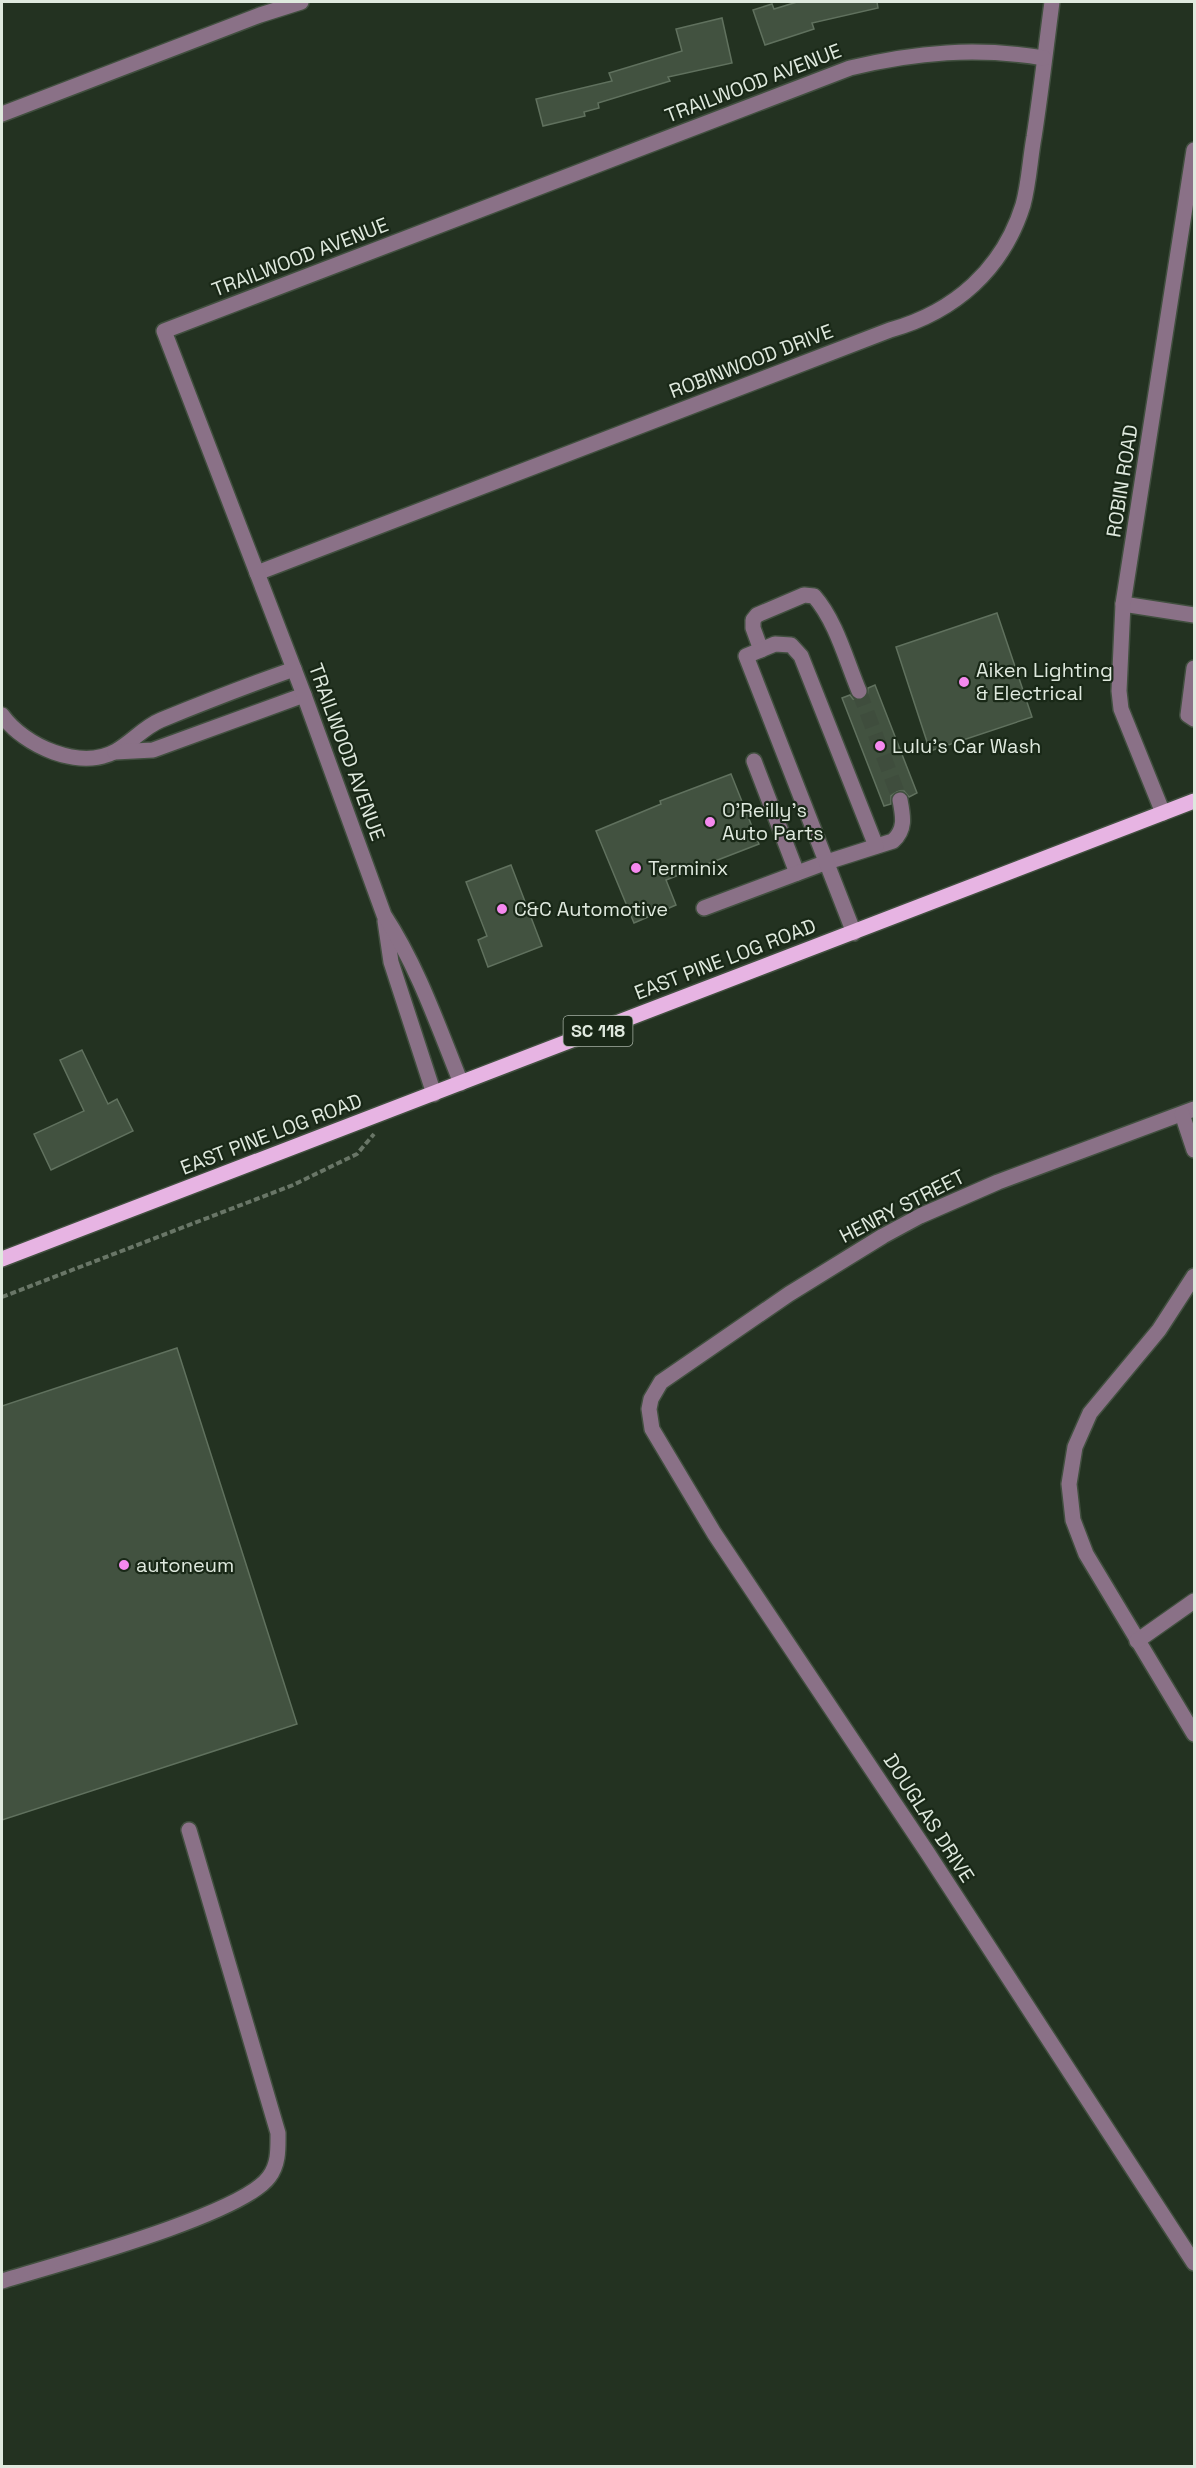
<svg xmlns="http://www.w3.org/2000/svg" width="1196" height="2468" viewBox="0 0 1196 2468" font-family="'Space Grotesk',sans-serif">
	<rect width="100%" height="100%" fill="#233221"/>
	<g fill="#425240" stroke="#60715e" stroke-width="1.5">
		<polygon points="797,2 877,2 878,8 812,23 814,29 765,45 753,10 772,4 774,9"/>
		<polygon points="722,18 732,63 668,77 670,81 598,103 599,108 584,112 585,116 543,126 536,99 612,81 609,73 682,51 676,29"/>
		<polygon points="997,613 1032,717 930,751 896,647"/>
		<polygon points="875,685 917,793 909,797 904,791 898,791 891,796 891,804 884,806 842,698 850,695 853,699 862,700 867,697 868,688"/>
		<polygon points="731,774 759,844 666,880 676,905 634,923 596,831 661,804 660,801"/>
		<polygon points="511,865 542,946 488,967 478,940 487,936 466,882"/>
		<polygon points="82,1050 108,1104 117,1099 133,1131 51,1170 34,1134 84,1111 60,1060"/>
		<polygon points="177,1348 297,1724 2,1820 2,1406"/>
	</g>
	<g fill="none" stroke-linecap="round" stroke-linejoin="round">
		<polyline stroke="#3f4d3d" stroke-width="15" stroke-dasharray="15 8" stroke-linecap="butt" points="859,691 900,800"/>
		<defs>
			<g id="minor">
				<polyline points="2,114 260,15 301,2"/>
				<path d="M 257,573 L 890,330 C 955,312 1003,269 1023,205 C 1029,183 1030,159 1034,137 C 1041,92 1046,47 1052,2"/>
				<polyline points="1123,604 1194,615"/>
				<path d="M 761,650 L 753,628 L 753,620 L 757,615 L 804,595 L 814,596 C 836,621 846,660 859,691"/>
				<polyline points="1194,668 1188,715 1194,719"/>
				<path d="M 2,715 C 24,746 80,771 116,751 C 132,742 144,727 161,720 C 205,702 249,685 294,669"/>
				<polyline points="115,752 153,750 304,695"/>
				<polyline points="754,761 797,873"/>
				<polyline points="1163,813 1121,709 1119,691 1123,604 1194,150"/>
				<path d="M 704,908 L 827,862 L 893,841 C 906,829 903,816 900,800"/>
				<polyline points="385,921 391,962 434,1094"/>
				<polyline points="854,933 746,656 775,644 791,645 801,656 876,846"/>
				<path d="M 461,1083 C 438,1026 418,967 384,915 L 304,695 L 164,331 L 850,68 C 917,52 976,47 1044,58"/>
				<polyline points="1194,1109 998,1182 920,1216 883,1236 789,1294 661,1382 651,1399 649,1409 652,1429 714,1533 927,1852 1194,2263"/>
				<polyline points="1182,1114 1194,1150"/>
				<polyline points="1194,1276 1159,1330 1090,1413 1075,1447 1069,1484 1073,1520 1086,1554 1194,1734"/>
				<polyline points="1137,1641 1194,1601"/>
				<path d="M 2,2281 C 54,2265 242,2215 269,2177 C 279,2164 278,2148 278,2133 L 189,1830"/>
			</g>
			<polyline id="major" points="2,1259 1194,801"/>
		</defs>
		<use href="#minor" stroke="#414f3f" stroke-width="18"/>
		<use href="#major" stroke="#414f3f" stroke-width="18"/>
		<polyline stroke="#697667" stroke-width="4" stroke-dasharray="6 3" stroke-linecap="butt" points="2,1297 293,1185 357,1154 374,1134"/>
		<use href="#minor" stroke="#8a7187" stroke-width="15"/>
		<use href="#major" stroke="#e7b4e3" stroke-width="15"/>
	</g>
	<g fill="#f589ef" stroke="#192817" stroke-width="2">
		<circle cx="964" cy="682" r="6"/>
		<circle cx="880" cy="746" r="6"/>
		<circle cx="710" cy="822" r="6"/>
		<circle cx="636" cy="868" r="6"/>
		<circle cx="502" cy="909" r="6"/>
		<circle cx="124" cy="1565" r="6"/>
	</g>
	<g text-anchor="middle" stroke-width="4.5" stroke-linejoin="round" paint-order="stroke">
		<rect fill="#192817" stroke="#a4afa2" stroke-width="1.5" x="563.5" y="1016" width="69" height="30" rx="4.5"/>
		<g font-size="18" font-weight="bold" fill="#dfe9de">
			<text x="598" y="1037">SC 118</text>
		</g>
		<g font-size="20" fill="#dfe9de" stroke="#192817">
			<text transform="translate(753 83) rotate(-21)" y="7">TRAILWOOD AVENUE</text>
			<text transform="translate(300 257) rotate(-21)" y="7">TRAILWOOD AVENUE</text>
			<text transform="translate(751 361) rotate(-21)" y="7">ROBINWOOD DRIVE</text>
			<text transform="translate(1122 481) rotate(-81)" y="7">ROBIN ROAD</text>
			<text transform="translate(347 752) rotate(70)" y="7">TRAILWOOD AVENUE</text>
			<text transform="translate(725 959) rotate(-21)" y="7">EAST PINE LOG ROAD</text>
			<text transform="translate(271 1134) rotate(-21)" y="7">EAST PINE LOG ROAD</text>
			<text transform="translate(902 1206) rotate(-27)" y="7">HENRY STREET</text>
			<text transform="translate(929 1818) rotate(57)" y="7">DOUGLAS DRIVE</text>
		</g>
		<g font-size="20" fill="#dfe9de" stroke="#192817" text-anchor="start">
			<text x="976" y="677">Aiken Lighting<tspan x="976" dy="23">&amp; Electrical</tspan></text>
			<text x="892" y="753">Lulu's Car Wash</text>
			<text x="722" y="817">O'Reilly's<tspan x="722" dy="23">Auto Parts</tspan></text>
			<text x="648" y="875">Terminix</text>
			<text x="514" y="916">C&amp;C Automotive</text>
			<text x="136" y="1572">autoneum</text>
		</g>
	</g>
	<rect width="1196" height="2468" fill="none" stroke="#dfe9de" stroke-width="6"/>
</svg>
